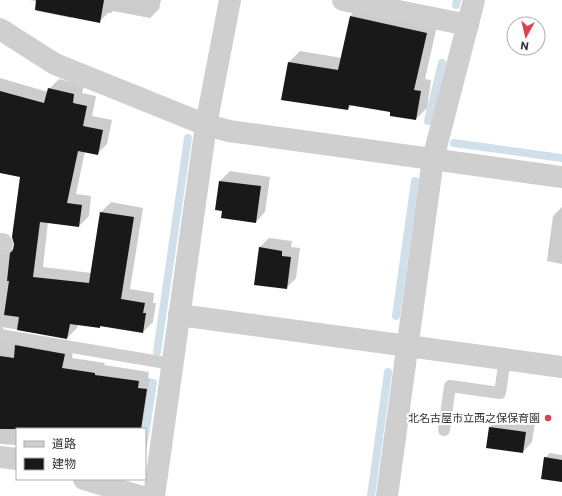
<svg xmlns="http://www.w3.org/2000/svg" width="562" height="496" viewBox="0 0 562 496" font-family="Commissioner,'Noto Sans JP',sans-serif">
	<rect width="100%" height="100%" fill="#fff"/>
	<g fill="#0003">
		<polygon points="30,0 161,0 159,9 150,18 113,11 111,13 108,13 99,22 73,16 71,18 37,11 39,2"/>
		<polygon points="363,3 438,21 425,79 431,80 427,108 416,119 392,111 352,105 348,109 289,62 300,51 342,58 351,15"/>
		<polygon points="0,78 48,92 49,89 59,79 84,85 82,93 96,96 92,116 112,120 107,144 97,154 85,151 76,194 91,196 89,216 79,226 48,222 43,267 91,273 101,212 111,202 143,208 130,289 154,293 153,303 156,303 153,322 143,332 101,326 100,327 78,324 77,328 67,338 2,327 5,331 74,344 72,358 105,363 104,365 149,372 148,378 156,380 145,460 145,429 17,429 17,445 0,444 0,246 14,249 21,177 0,172"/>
		<polygon points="230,171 270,177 265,212 256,222 223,210 216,209 220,181"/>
		<polygon points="562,207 562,264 547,261 553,216"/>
		<polygon points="269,238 292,241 291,247 300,248 296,278 286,288 259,248"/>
		<polygon points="499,417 535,422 532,442 523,452 487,447 490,427"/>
		<polygon points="550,453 562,455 562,481 545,458"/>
	</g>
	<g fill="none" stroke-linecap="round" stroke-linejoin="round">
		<g stroke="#d0e0eb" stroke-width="8">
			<polyline points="456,5 457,0"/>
			<polyline points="428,121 442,63"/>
			<polyline points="454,143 562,158"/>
			<polyline points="396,316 415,181"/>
			<polyline points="157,352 188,138"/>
			<polyline points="145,435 153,383"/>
			<polyline points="371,496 388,372"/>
		</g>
	</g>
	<g fill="#191919">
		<polygon points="36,0 104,0 100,23 35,10"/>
		<polygon points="350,16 427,33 414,90 421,91 416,120 390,116 390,112 349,105 348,110 281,100 288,62 338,70"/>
		<polygon points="48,88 74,94 73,103 87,106 83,126 103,130 98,155 78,151 67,203 82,205 79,227 40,222 33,277 89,283 100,212 134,217 121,299 145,303 143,313 146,313 143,333 100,326 100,328 70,324 67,339 17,330 19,317 4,315 9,281 7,281 10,253 13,250 14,244 12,237 20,177 0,173 0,91 44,103"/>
		<polygon points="219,181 261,186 256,223 221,218 222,211 215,210"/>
		<polygon points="259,247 282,251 282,256 291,257 287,289 254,285"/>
		<polygon points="15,345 65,354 62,368 95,373 95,375 139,381 138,388 147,389 141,429 0,429 0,356 14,358"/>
		<polygon points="489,427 526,432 523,453 486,448"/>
		<polygon points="544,457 562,460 562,482 541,479"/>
	</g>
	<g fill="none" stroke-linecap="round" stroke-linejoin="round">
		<g stroke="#cfcfcf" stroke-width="12">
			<polyline points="0,335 172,364"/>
			<polyline points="444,430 450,386 500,393 505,359"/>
		</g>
		<g stroke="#cfcfcf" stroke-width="22">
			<polyline points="343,0 468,25"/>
			<polyline points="0,29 55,64 206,125 229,131 562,177"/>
			<polyline points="0,244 2,244"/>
			<polyline points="179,315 562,367"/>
			<polyline points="0,457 17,459"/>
			<polyline points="84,479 139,496"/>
			<polyline points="154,496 206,125 230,0"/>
			<polyline points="387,496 433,159 474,0"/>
		</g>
	</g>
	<circle fill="#d84550" stroke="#fff" stroke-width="1.5" cx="548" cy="418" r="4"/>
	<g text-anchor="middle" stroke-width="4" stroke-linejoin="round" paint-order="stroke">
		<g font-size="11" fill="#323232" stroke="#fff" text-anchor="end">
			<text x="540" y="422">北名古屋市立西之保保育園</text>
		</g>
	</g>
	<rect x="16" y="428" width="130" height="52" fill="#ffffff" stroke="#adadad"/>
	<rect x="24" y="441" width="20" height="6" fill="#cfcfcf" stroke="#adadad"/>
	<text x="52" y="448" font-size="12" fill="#323232">道路</text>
	<rect x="24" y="458" width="20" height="12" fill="#191919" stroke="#adadad"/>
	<text x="52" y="468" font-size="12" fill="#323232">建物</text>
	<g transform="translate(526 36) rotate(188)"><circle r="19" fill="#ffffff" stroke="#adadad"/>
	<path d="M0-3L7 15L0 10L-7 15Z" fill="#d84550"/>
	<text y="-6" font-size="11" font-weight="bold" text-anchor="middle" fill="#323232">N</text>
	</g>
</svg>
